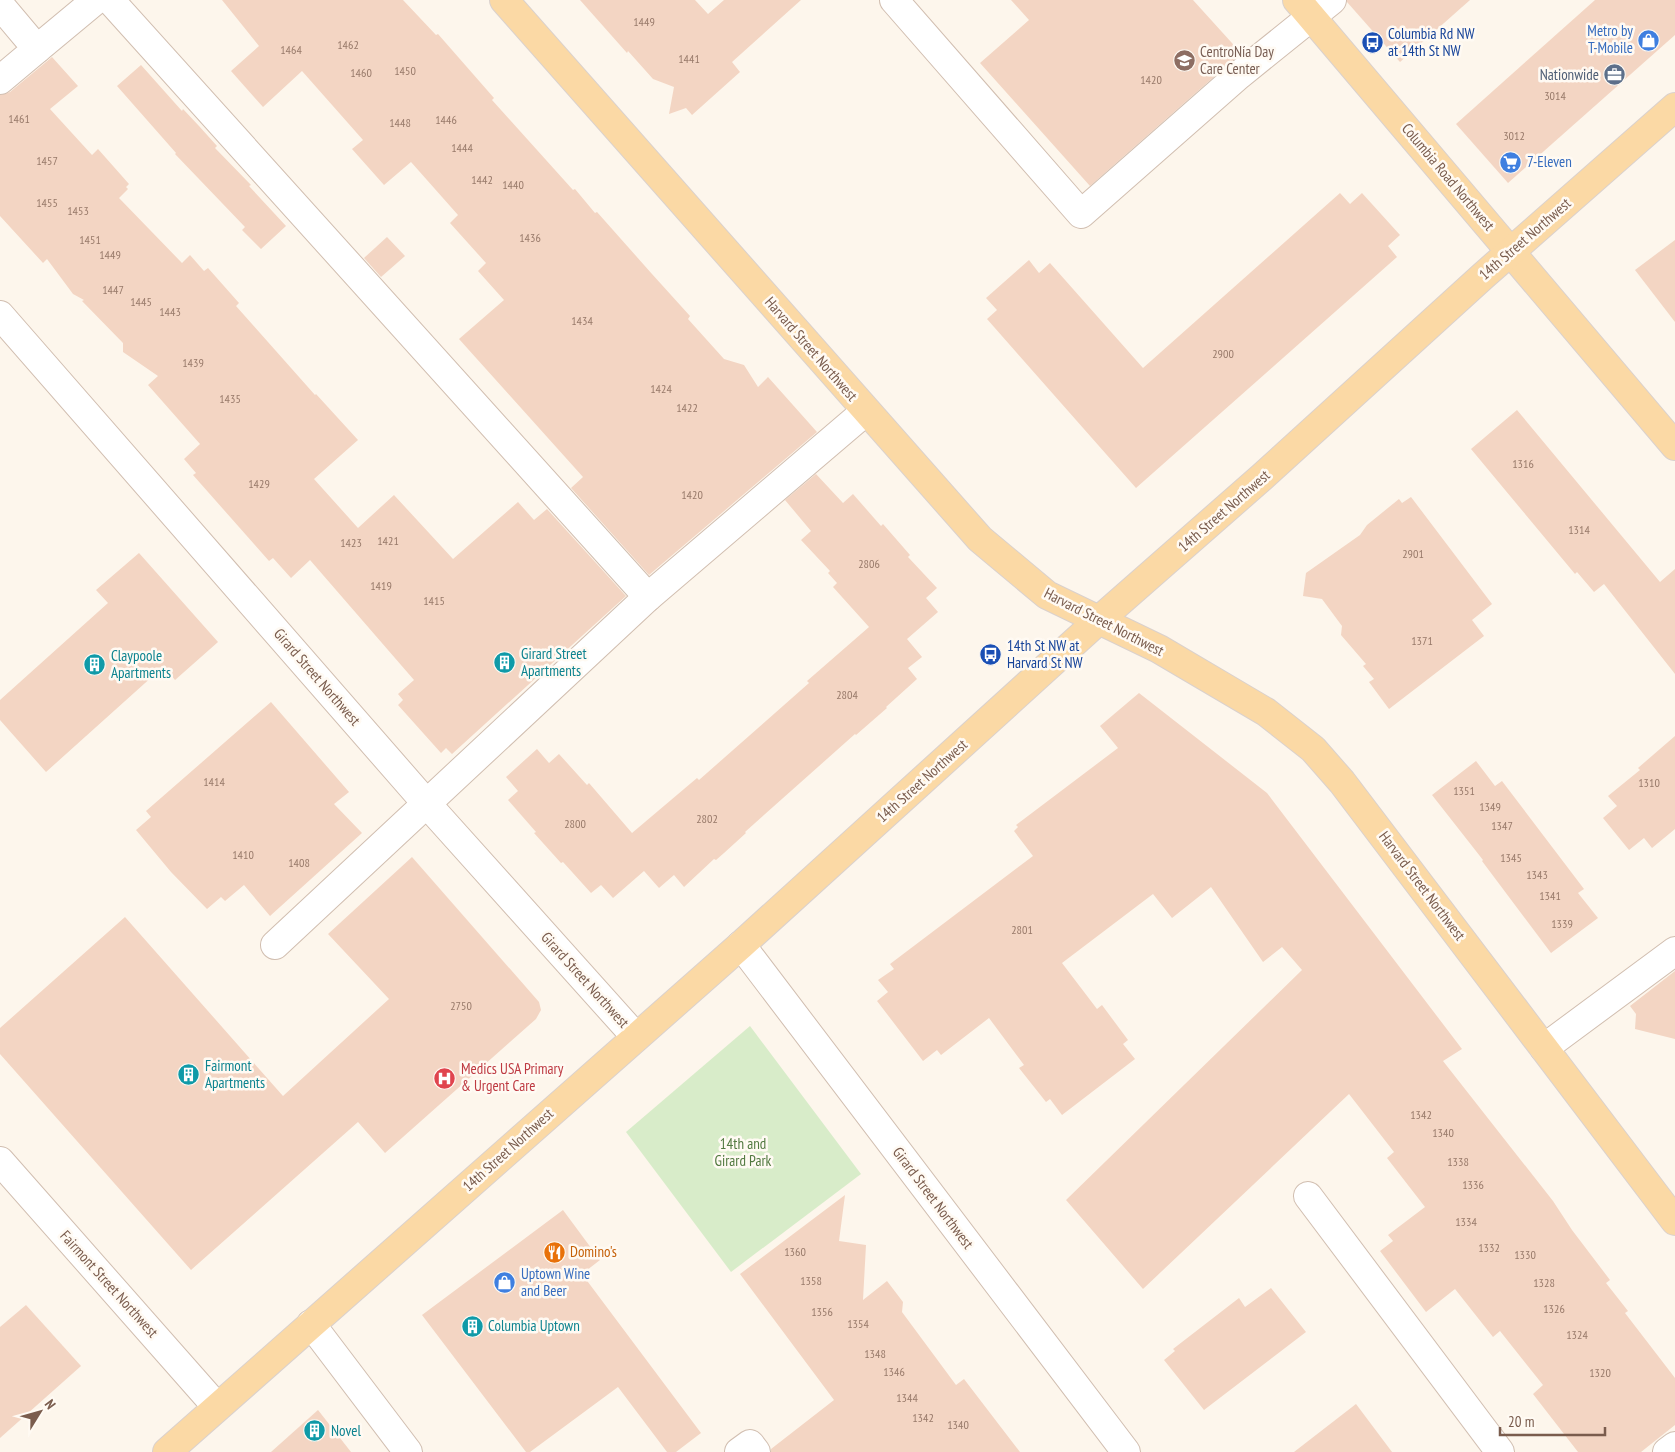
<svg xmlns="http://www.w3.org/2000/svg" width="1675" height="1452" viewBox="0 0 1675 1452" font-family="'PT Sans Narrow',sans-serif">
	<rect width="100%" height="100%" fill="#fdf6ec"/>
	<polygon fill="#d8ecc9" points="750,1026 861,1174 731,1272 626,1132"/>
	<g fill="#f3d5c3">
		<polygon points="222,0 403,0 436,35 438,34 494,98 492,100 573,190 575,189 595,213 597,212 652,274 690,316 688,319 724,359 744,365 758,387 768,377 817,432 649,575 571,488 583,477 459,339 504,300 478,271 486,263 450,223 458,215 411,162 384,185 352,149 363,140 302,71 263,107 231,71 259,46"/>
		<polygon points="580,0 695,0 708,14 724,0 801,0 732,62 740,72 692,115 686,108 669,114 674,87 653,79 628,51 627,53"/>
		<polygon points="1011,0 1193,0 1241,53 1090,186 980,63 1029,20"/>
		<polygon points="1347,0 1470,0 1400,62 1347,2"/>
		<polygon points="1595,0 1675,0 1675,35 1508,183 1456,124"/>
		<polygon points="52,57 78,86 50,109 92,155 98,149 129,184 126,187 128,189 119,198 182,263 190,255 204,271 208,268 239,303 236,306 315,395 316,394 358,440 314,479 358,528 394,495 453,559 518,502 534,520 547,509 626,596 452,754 446,748 441,753 398,705 403,700 398,694 414,680 310,560 291,578 273,558 269,561 193,475 196,473 184,459 200,444 148,385 158,376 123,352 123,343 82,301 84,300 73,294 47,259 43,263 0,216 0,95 10,92"/>
		<polygon points="141,65 182,111 183,109 199,126 217,146 215,148 251,185 249,186 286,226 261,249 242,230 245,227 175,154 176,153 117,86"/>
		<polygon points="1340,193 1350,204 1362,193 1400,235 1388,246 1397,257 1136,488 987,319 997,310 986,298 1029,260 1039,273 1050,263 1143,368"/>
		<polygon points="387,237 405,256 381,277 364,258"/>
		<polygon points="1675,240 1675,322 1635,270"/>
		<polygon points="1517,410 1660,582 1675,569 1675,674 1604,584 1594,592 1577,572 1575,574 1471,449"/>
		<polygon points="816,474 843,503 853,494 881,526 883,524 910,555 908,557 937,588 926,598 938,612 907,639 922,657 908,668 917,679 886,707 887,708 856,735 855,734 745,832 746,833 724,853 716,860 714,859 684,887 674,875 659,888 644,871 613,898 601,885 591,893 563,862 561,863 534,833 536,832 508,800 518,791 506,777 537,749 549,763 559,754 587,785 589,783 632,833 697,778 699,780 809,683 807,681 869,627 833,587 837,583 828,573 830,571 801,540 811,531 785,500"/>
		<polygon points="1411,497 1492,604 1472,620 1484,636 1389,709 1369,682 1374,679 1363,666 1366,664 1341,635 1342,626 1322,599 1303,596 1306,573 1360,535 1367,525 1399,499 1402,503"/>
		<polygon points="139,553 218,642 175,680 164,666 46,772 0,720 0,700 108,603 96,590"/>
		<polygon points="1139,693 1267,793 1462,1049 1443,1061 1553,1201 1572,1230 1610,1280 1606,1283 1628,1311 1625,1313 1675,1378 1675,1425 1641,1452 1578,1452 1533,1394 1543,1385 1500,1331 1493,1337 1455,1289 1426,1312 1380,1251 1393,1241 1388,1235 1425,1207 1387,1158 1394,1152 1349,1094 1143,1289 1066,1200 1302,970 1282,947 1263,962 1211,887 1172,918 1153,894 1062,963 1097,1009 1102,1005 1128,1040 1123,1044 1135,1059 1062,1115 1050,1099 1046,1102 1019,1068 1024,1065 989,1018 941,1055 937,1050 923,1061 877,1001 888,992 878,980 894,969 890,964 1033,856 1014,831 1018,827 1016,825 1118,748 1100,726"/>
		<polygon points="271,702 349,792 334,804 362,833 270,916 244,885 225,901 221,897 207,909 171,872 136,830 151,817 146,811"/>
		<polygon points="1675,736 1675,829 1652,848 1644,838 1629,850 1603,818 1617,806 1608,796 1640,770 1638,768"/>
		<polygon points="1476,761 1495,786 1502,781 1584,889 1578,893 1598,918 1551,953 1482,861 1483,860 1432,795"/>
		<polygon points="412,857 539,1002 541,1010 536,1019 385,1153 358,1122 191,1270 0,1054 0,1028 125,917 283,1096 389,999 328,934"/>
		<polygon points="1675,971 1675,1039 1635,1029 1636,1014 1630,1006"/>
		<polygon points="845,1195 839,1241 866,1245 863,1300 887,1281 903,1302 902,1312 956,1385 964,1379 1020,1452 771,1452 771,1449 834,1400 740,1274"/>
		<polygon points="563,1210 600,1260 582,1274 701,1433 676,1452 667,1452 618,1387 530,1452 526,1452 422,1315"/>
		<polygon points="1271,1288 1306,1332 1204,1410 1164,1360 1175,1351 1173,1349 1239,1298 1245,1307"/>
		<polygon points="26,1305 81,1366 0,1438 0,1327"/>
		<polygon points="1356,1404 1392,1452 1294,1452"/>
		<polygon points="318,1410 351,1452 271,1452"/>
	</g>
	<g fill="none" stroke-linecap="round" stroke-linejoin="round">
		<defs>
			<g id="minor">
				<polyline points="110,0 648,597"/>
				<polyline points="894,0 1081,214 1239,75 1332,0"/>
				<polyline points="0,5 37,49 0,80"/>
				<polyline points="37,49 96,0"/>
				<polyline points="0,315 427,804 636,1037"/>
				<polyline points="275,945 648,597 866,411"/>
				<polyline points="741,945 1126,1452"/>
				<polyline points="1544,1048 1675,951"/>
				<polyline points="0,1161 217,1407"/>
				<polyline points="1308,1196 1500,1452"/>
				<polyline points="311,1324 408,1452"/>
				<polyline points="739,1452 750,1444 756,1452"/>
				<polyline points="1667,1452 1675,1446"/>
			</g>
			<g id="major">
				<polyline points="504,0 980,539 1047,595 1159,649 1266,712 1313,749 1342,782 1675,1221"/>
				<polyline points="1297,0 1675,446"/>
				<polyline points="167,1452 741,945 1099,620 1262,477 1483,276 1675,107"/>
			</g>
		</defs>
		<use href="#minor" stroke="#d1beb0" stroke-width="30"/>
		<use href="#major" stroke="#dad1cd" stroke-width="30"/>
		<use href="#minor" stroke="#fff" stroke-width="28"/>
		<use href="#major" stroke="#fbd9a5" stroke-width="28"/>
	</g>
	<defs>
		<symbol id="shop-disc" viewBox="-11 -11 22 22"><circle r="9.5" fill="#3f7fe0" stroke="#fffaf3"/><path d="M-5-2.5h2.3a2.7 3.5 0 0 1 5.4 0H5L5.5 6h-11ZM-1.5-2.5h3a1.5 2.3 0 0 0-3 0Z" fill="#fff"/></symbol>
		<symbol id="bus-disc" viewBox="-11 -11 22 22"><circle r="9.5" fill="#1a4fb4" stroke="#fffaf3"/><path d="M-5-6H5V4H4V6H2V4H-2V6H-4V4H-5ZM-3.5-4V0h7V-4ZM-3.5 1.2v1.5H-2V1.2ZM2 1.2v1.5H3.5V1.2Z" fill="#fff"/></symbol>
		<symbol id="school-disc" viewBox="-11 -11 22 22"><circle r="9.5" fill="#8d6e63" stroke="#fffaf3"/><path d="M0-5L7-2L0 1L-7-2ZM-4 1L0 2.5L4 1V4Q0 6-4 4Z" fill="#fff"/></symbol>
		<symbol id="office-disc" viewBox="-11 -11 22 22"><circle r="9.5" fill="#5c6f8a" stroke="#fffaf3"/><path d="M-6-3h4V-5.5h4V-3h4V5H-6ZM-1-4.5V-3h2v-1.5ZM-6 0V1H6V0Z" fill="#fff"/></symbol>
		<symbol id="supermarket-disc" viewBox="-11 -11 22 22"><circle r="9.5" fill="#3f7fe0" stroke="#fffaf3"/><path d="M-6-5.5h2.5l.6 2H6L4.5 2H-2.5L-4.4-4H-6ZM-1.5 3.2a1.3 1.3 0 1 0 .1 0ZM3 3.2a1.3 1.3 0 1 0 .1 0Z" fill="#fff"/></symbol>
		<symbol id="building-disc" viewBox="-11 -11 22 22"><circle r="9.5" fill="#0f9aa8" stroke="#fffaf3"/><path d="M-4-6H4V6H1V3H-1V6H-4ZM-2.5-4.3h1.7v1.8h-1.7ZM.8-4.3h1.7v1.8H.8ZM-2.5-1h1.7V.8h-1.7ZM.8-1h1.7V.8H.8Z" fill="#fff"/></symbol>
		<symbol id="hospital-disc" viewBox="-11 -11 22 22"><circle r="9.5" fill="#e0444e" stroke="#fffaf3"/><path d="M-5-5h3v3.5h4V-5h3V5h-3V1.5h-4V5h-3Z" fill="#fff"/></symbol>
		<symbol id="restaurant-disc" viewBox="-11 -11 22 22"><circle r="9.5" fill="#e8710a" stroke="#fffaf3"/><path d="M-5-6h1v4h1v-4h1v4h1v-4h1v5L-1.5 .5V6h-2V.5L-5-1ZM5-6V6H3V1.5H1.5Q1.5-4 5-6Z" fill="#fff"/></symbol>
	</defs>
	<g fill-rule="evenodd">
		<use href="#shop-disc" x="1636" y="28" width="25" height="25"/>
		<use href="#bus-disc" x="1360" y="30" width="25" height="25"/>
		<use href="#school-disc" x="1172" y="48" width="25" height="25"/>
		<use href="#office-disc" x="1602" y="62" width="25" height="25"/>
		<use href="#supermarket-disc" x="1498" y="150" width="25" height="25"/>
		<use href="#bus-disc" x="978" y="642" width="25" height="25"/>
		<use href="#building-disc" x="492" y="650" width="25" height="25"/>
		<use href="#building-disc" x="82" y="652" width="25" height="25"/>
		<use href="#building-disc" x="176" y="1062" width="25" height="25"/>
		<use href="#hospital-disc" x="432" y="1066" width="25" height="25"/>
		<use href="#restaurant-disc" x="542" y="1240" width="25" height="25"/>
		<use href="#shop-disc" x="492" y="1270" width="25" height="25"/>
		<use href="#building-disc" x="460" y="1314" width="25" height="25"/>
		<use href="#building-disc" x="302" y="1418" width="25" height="25"/>
	</g>
	<g text-anchor="middle" stroke-width="5" stroke-linejoin="round" paint-order="stroke">
		<g font-size="12" fill="#987a6a">
			<text x="644" y="26">1449</text>
			<text x="348" y="49">1462</text>
			<text x="291" y="54">1464</text>
			<text x="689" y="63">1441</text>
			<text x="405" y="75">1450</text>
			<text x="361" y="77">1460</text>
			<text x="1151" y="84">1420</text>
			<text x="1555" y="100">3014</text>
			<text x="19" y="123">1461</text>
			<text x="446" y="124">1446</text>
			<text x="400" y="127">1448</text>
			<text x="1514" y="140">3012</text>
			<text x="462" y="152">1444</text>
			<text x="47" y="165">1457</text>
			<text x="482" y="184">1442</text>
			<text x="513" y="189">1440</text>
			<text x="47" y="207">1455</text>
			<text x="78" y="215">1453</text>
			<text x="530" y="242">1436</text>
			<text x="90" y="244">1451</text>
			<text x="110" y="259">1449</text>
			<text x="113" y="294">1447</text>
			<text x="141" y="306">1445</text>
			<text x="170" y="316">1443</text>
			<text x="582" y="325">1434</text>
			<text x="1223" y="358">2900</text>
			<text x="193" y="367">1439</text>
			<text x="661" y="393">1424</text>
			<text x="230" y="403">1435</text>
			<text x="687" y="412">1422</text>
			<text x="1523" y="468">1316</text>
			<text x="259" y="488">1429</text>
			<text x="692" y="499">1420</text>
			<text x="1579" y="534">1314</text>
			<text x="388" y="545">1421</text>
			<text x="351" y="547">1423</text>
			<text x="1413" y="558">2901</text>
			<text x="869" y="568">2806</text>
			<text x="381" y="590">1419</text>
			<text x="434" y="605">1415</text>
			<text x="1422" y="645">1371</text>
			<text x="847" y="699">2804</text>
			<text x="214" y="786">1414</text>
			<text x="1649" y="787">1310</text>
			<text x="1464" y="795">1351</text>
			<text x="1490" y="811">1349</text>
			<text x="707" y="823">2802</text>
			<text x="575" y="828">2800</text>
			<text x="1502" y="830">1347</text>
			<text x="243" y="859">1410</text>
			<text x="1511" y="862">1345</text>
			<text x="299" y="867">1408</text>
			<text x="1537" y="879">1343</text>
			<text x="1550" y="900">1341</text>
			<text x="1562" y="928">1339</text>
			<text x="1022" y="934">2801</text>
			<text x="461" y="1010">2750</text>
			<text x="1421" y="1119">1342</text>
			<text x="1443" y="1137">1340</text>
			<text x="1458" y="1166">1338</text>
			<text x="1473" y="1189">1336</text>
			<text x="1466" y="1226">1334</text>
			<text x="1489" y="1252">1332</text>
			<text x="795" y="1256">1360</text>
			<text x="1525" y="1259">1330</text>
			<text x="811" y="1285">1358</text>
			<text x="1544" y="1287">1328</text>
			<text x="1554" y="1313">1326</text>
			<text x="822" y="1316">1356</text>
			<text x="858" y="1328">1354</text>
			<text x="1577" y="1339">1324</text>
			<text x="875" y="1358">1348</text>
			<text x="894" y="1376">1346</text>
			<text x="1600" y="1377">1320</text>
			<text x="907" y="1402">1344</text>
			<text x="923" y="1422">1342</text>
			<text x="958" y="1429">1340</text>
		</g>
		<g font-size="15" fill="#366cbe" stroke="#fffaf3" text-anchor="start">
			<text x="1633" y="36" text-anchor="end">Metro by<tspan x="1633" dy="17">T-Mobile</tspan></text>
			<text x="1527" y="167">7-Eleven</text>
			<text x="521" y="1279">Uptown Wine<tspan x="521" dy="17">and Beer</tspan></text>
		</g>
		<g font-size="15" fill="#164399" stroke="#fffaf3" text-anchor="start">
			<text x="1388" y="39">Columbia Rd NW<tspan x="1388" dy="17">at 14th St NW</tspan></text>
			<text x="1007" y="651">14th St NW at<tspan x="1007" dy="17">Harvard St NW</tspan></text>
		</g>
		<g font-size="15" fill="#785e54" stroke="#fffaf3" text-anchor="start">
			<text x="1200" y="57">CentroNía Day<tspan x="1200" dy="17">Care Center</tspan></text>
		</g>
		<g font-size="15" fill="#4e5e75" stroke="#fffaf3" text-anchor="end">
			<text x="1599" y="80">Nationwide</text>
		</g>
		<g font-size="15" fill="#7a5c4d" stroke="#fffaf3">
			<text transform="translate(1448 177) rotate(50)" y="5">Columbia Road Northwest</text>
			<text transform="translate(1525 239) rotate(-41)" y="5">14th Street Northwest</text>
			<text transform="translate(811 349) rotate(49)" y="5">Harvard Street Northwest</text>
			<text transform="translate(1224 511) rotate(-41)" y="5">14th Street Northwest</text>
			<text transform="translate(1104 622) rotate(27)" y="5">Harvard Street Northwest</text>
			<text transform="translate(317 677) rotate(49)" y="5">Girard Street Northwest</text>
			<text transform="translate(922 781) rotate(-42)" y="5">14th Street Northwest</text>
			<text transform="translate(1422 886) rotate(53)" y="5">Harvard Street Northwest</text>
			<text transform="translate(585 980) rotate(48)" y="5">Girard Street Northwest</text>
			<text transform="translate(508 1150) rotate(-42)" y="5">14th Street Northwest</text>
			<text transform="translate(933 1198) rotate(53)" y="5">Girard Street Northwest</text>
			<text transform="translate(109 1284) rotate(48)" y="5">Fairmont Street Northwest</text>
		</g>
		<g font-size="15" fill="#0d838f" stroke="#fffaf3" text-anchor="start">
			<text x="521" y="659">Girard Street<tspan x="521" dy="17">Apartments</tspan></text>
			<text x="111" y="661">Claypoole<tspan x="111" dy="17">Apartments</tspan></text>
			<text x="205" y="1071">Fairmont<tspan x="205" dy="17">Apartments</tspan></text>
			<text x="488" y="1331">Columbia Uptown</text>
			<text x="331" y="1436">Novel</text>
		</g>
		<g font-size="15" fill="#be3a42" stroke="#fffaf3" text-anchor="start">
			<text x="461" y="1074">Medics USA Primary<tspan x="461" dy="17">&amp; Urgent Care</tspan></text>
		</g>
		<g font-size="15" fill="#537a41" stroke="#fffaf3">
			<text x="743" y="1149">14th and<tspan x="743" dy="17">Girard Park</tspan></text>
		</g>
		<g font-size="15" fill="#c56008" stroke="#fffaf3" text-anchor="start">
			<text x="570" y="1257">Domino's</text>
		</g>
	</g>
	<g transform="translate(40 1412) rotate(53)" stroke="#fffaf3" stroke-width="4" paint-order="stroke">
	<path d="M0-4L9 19L0 12L-9 19Z" fill="#7a5c4d"/>
	<text y="-8" font-size="14" font-weight="bold" text-anchor="middle" fill="#7a5c4d">N</text>
	</g>
	<path d="M1500 1427v8h105v-8" fill="none" stroke="#7a5c4d" stroke-width="2.5"/>
	<text x="1508" y="1427" font-size="15" fill="#7a5c4d" stroke="#fffaf3" stroke-width="4" paint-order="stroke">20 m</text>
</svg>
